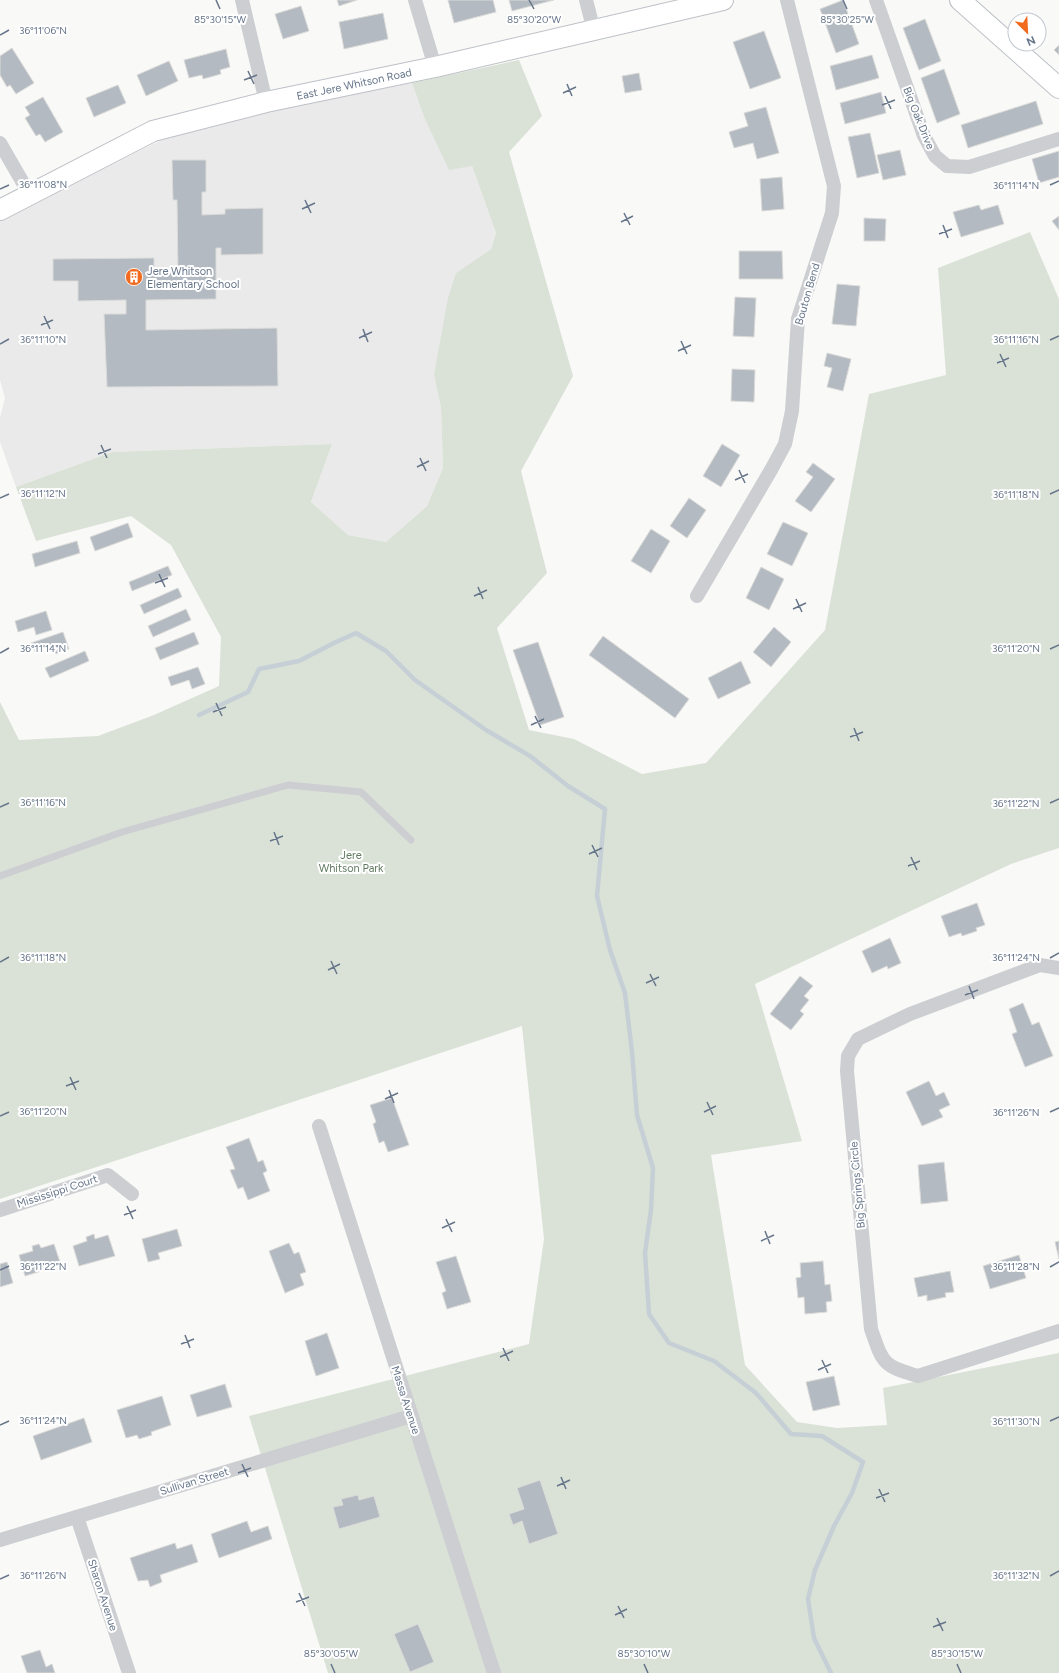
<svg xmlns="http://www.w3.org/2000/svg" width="1059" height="1673" viewBox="0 0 1059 1673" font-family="Figtree,sans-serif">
	<rect width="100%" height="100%" fill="#f9f9f7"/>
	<polygon fill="#eaeaea" points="412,83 424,117 472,166 496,233 491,249 456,273 434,375 441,408 443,468 427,506 386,542 348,535 311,502 332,444 112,452 16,487 0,442 0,418 5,398 0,380 0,221 161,140 277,109"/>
	<polygon fill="#dae2d7" points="519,60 542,116 509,152 573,376 521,471 547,573 497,628 529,730 574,739 642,774 706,763 825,630 869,394 946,375 938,268 1030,232 1059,299 1059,848 1011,864 755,984 802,1141 711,1155 745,1365 797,1422 837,1428 887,1425 883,1388 1059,1353 1059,1673 328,1673 249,1416 529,1344 544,1239 522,1026 0,1199 0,702 19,740 98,736 154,715 219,686 221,637 171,545 131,516 36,541 16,487 112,452 332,444 311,502 348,535 386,542 427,506 443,468 441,408 434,375 448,298 456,273 491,249 496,233 472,166 449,170 424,117 412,83"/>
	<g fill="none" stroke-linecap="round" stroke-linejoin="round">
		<polyline stroke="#c5cfd5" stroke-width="4.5" points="199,715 248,692 259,669 299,661 334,643 356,633 386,651 415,680 486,730 530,756 568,786 605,809 597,896 610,950 625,993 632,1052 637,1115 653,1168 651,1210 645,1253 649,1314 669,1343 714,1361 756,1393 791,1434 822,1436 863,1462 852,1493 834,1526 815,1570 808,1599 814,1638 831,1673"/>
	</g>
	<g fill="#b4bac1" stroke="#dbdbd9">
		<polygon points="337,0 357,0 339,6"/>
		<polygon points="448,0 493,0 496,12 454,23"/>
		<polygon points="509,0 554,0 512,11"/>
		<polygon points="843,0 859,44 836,53 820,9"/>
		<polygon points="301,6 309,31 283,39 275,14"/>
		<polygon points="383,13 388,39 344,49 339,22"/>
		<polygon points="925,19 941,61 919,70 903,28"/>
		<polygon points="764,31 781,78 750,89 733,42"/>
		<polygon points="1059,45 1059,55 1054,50"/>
		<polygon points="12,48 34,83 16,94 10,85 7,87 0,75 0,56"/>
		<polygon points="226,49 230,67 220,70 221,74 203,79 202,75 189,78 184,60"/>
		<polygon points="872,55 879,78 836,90 830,66"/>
		<polygon points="169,61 178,81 146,96 137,75"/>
		<polygon points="944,69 960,114 937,123 921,78"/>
		<polygon points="639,73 642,90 625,93 622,76"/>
		<polygon points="118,85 126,103 94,117 86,98"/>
		<polygon points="881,92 886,113 845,124 840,103"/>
		<polygon points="43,97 63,132 45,142 40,134 36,136 25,118 30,115 25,107"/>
		<polygon points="1036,101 1043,124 968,148 961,125"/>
		<polygon points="766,107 779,153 757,159 753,143 734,148 729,132 748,126 744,113"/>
		<polygon points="870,133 879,173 857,178 848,137"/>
		<polygon points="900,150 906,175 883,180 877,155"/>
		<polygon points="1059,151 1059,177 1039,183 1032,159"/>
		<polygon points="172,160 206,160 206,192 202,192 202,215 225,214 225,209 263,208 263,254 221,255 221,248 216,248 216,299 146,300 146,330 277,328 278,386 107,387 104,314 126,314 126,300 78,301 78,281 53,281 53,259 154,258 154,273 178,273 177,200 173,200"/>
		<polygon points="782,177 784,209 762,211 760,179"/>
		<polygon points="979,205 981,210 998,205 1004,224 961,237 953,212"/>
		<polygon points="1059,216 1059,230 1052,221"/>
		<polygon points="864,218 886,219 885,241 864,241"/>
		<polygon points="739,251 782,251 783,279 739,279"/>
		<polygon points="837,284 860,286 856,326 832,324"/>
		<polygon points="735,297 756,298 754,337 733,336"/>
		<polygon points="827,353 851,359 843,391 827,387 832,368 824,366"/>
		<polygon points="732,369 755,370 754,402 731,401"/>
		<polygon points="722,444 740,455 721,487 703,476"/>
		<polygon points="813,463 835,479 811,512 795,501 813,477 806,472"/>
		<polygon points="689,498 706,510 687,538 670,526"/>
		<polygon points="783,522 808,533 792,566 767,554"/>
		<polygon points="128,523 133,537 95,551 90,537"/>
		<polygon points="651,529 670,541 651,573 631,561"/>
		<polygon points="77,541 80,553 35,567 32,554"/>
		<polygon points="168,566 172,575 132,591 129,582"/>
		<polygon points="761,567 784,579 769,610 746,598"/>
		<polygon points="178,588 182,597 144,614 140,605"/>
		<polygon points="186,609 191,620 153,637 148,626"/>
		<polygon points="46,611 52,630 36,635 34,627 18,632 15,621"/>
		<polygon points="774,627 791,642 771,667 753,652"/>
		<polygon points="63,632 69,649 56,654 52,646 35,652 31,643"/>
		<polygon points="194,632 199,644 160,660 155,648"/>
		<polygon points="603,636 689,699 675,718 589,655"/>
		<polygon points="538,642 564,717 540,725 513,650"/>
		<polygon points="85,651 89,661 50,678 45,668"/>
		<polygon points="741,661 751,683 718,699 708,678"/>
		<polygon points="198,667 205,684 192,689 189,680 171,686 168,677"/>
		<polygon points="977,903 985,925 976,928 977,931 962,936 961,933 949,937 941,916"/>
		<polygon points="890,938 901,963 888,969 887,966 872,973 862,951"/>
		<polygon points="800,976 813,986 804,996 809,1000 800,1011 804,1014 791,1030 770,1014"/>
		<polygon points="1023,1003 1032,1025 1039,1022 1053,1056 1025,1067 1012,1034 1017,1032 1009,1009"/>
		<polygon points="929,1081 936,1096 944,1092 950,1105 939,1110 943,1117 922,1126 906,1092"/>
		<polygon points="392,1098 409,1145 388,1152 384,1141 379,1143 373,1124 376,1122 370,1105"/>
		<polygon points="249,1138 258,1162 263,1160 267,1171 263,1173 270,1191 248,1200 243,1187 238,1189 230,1170 235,1169 226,1147"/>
		<polygon points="944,1162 948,1201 921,1204 918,1165"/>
		<polygon points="177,1229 182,1246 158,1253 160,1259 148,1262 142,1239"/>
		<polygon points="94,1234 95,1239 108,1235 115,1256 79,1266 73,1246 87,1241 86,1237"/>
		<polygon points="1059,1241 1059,1259 1055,1242"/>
		<polygon points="289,1243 294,1254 299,1252 306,1272 300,1274 304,1285 285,1293 269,1251"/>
		<polygon points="39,1244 41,1248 54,1244 61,1265 25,1276 19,1255 33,1251 32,1246"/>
		<polygon points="1019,1255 1026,1278 990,1289 983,1266"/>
		<polygon points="456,1256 471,1302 447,1309 442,1293 446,1291 436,1262"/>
		<polygon points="823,1261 825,1285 830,1284 832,1301 826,1302 827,1312 805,1314 804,1297 798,1298 796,1278 801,1277 800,1263"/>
		<polygon points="7,1262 13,1283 0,1287 0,1264"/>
		<polygon points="950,1271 954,1292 945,1293 946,1297 927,1301 927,1295 918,1297 914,1278"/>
		<polygon points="327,1333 339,1368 316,1376 305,1341"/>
		<polygon points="834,1376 840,1405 813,1411 806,1382"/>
		<polygon points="225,1384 232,1407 197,1417 190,1395"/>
		<polygon points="162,1396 171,1425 151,1432 152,1435 139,1439 137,1435 126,1438 117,1410"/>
		<polygon points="84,1418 92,1442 41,1460 33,1436"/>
		<polygon points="540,1480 558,1534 529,1544 522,1521 513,1525 509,1514 524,1509 517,1488"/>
		<polygon points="358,1495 359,1500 374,1496 380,1517 339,1529 333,1507 343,1505 341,1499"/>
		<polygon points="247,1521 251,1532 268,1526 272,1539 219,1558 211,1534"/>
		<polygon points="175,1543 177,1549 192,1544 198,1562 160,1575 162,1582 150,1587 148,1580 138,1581 130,1558"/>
		<polygon points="418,1624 434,1662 410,1672 394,1634"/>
		<polygon points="40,1650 46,1667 52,1664 55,1673 27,1673 21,1656"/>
	</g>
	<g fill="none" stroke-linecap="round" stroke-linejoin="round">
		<defs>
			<g id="secondary">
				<polyline points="960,0 1059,88"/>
				<polyline points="0,210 153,131 266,102 435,67 723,0"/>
			</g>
		</defs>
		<use href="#secondary" stroke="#bdc1c7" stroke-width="22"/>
		<polyline stroke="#ccced2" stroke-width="7" points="0,876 122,832 288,785 361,792 411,840"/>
		<g stroke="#ccced2" stroke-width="14">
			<polyline points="242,0 266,102"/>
			<polyline points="415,0 435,67"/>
			<polyline points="586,0 594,31"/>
			<polyline points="876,0 924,136 935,156 947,166 969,167 1059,139"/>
			<polyline points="0,143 30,195"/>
			<polyline points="697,596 771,470 785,444 792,411 798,319 832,213 834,186 787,0"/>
			<path d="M 1059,968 L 1040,965 L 910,1014 L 858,1039 L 848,1056 L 847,1071 L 871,1329 C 883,1363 882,1366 918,1376 L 1059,1331"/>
			<polyline points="319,1126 494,1673"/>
			<polyline points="0,1210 108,1175 132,1194"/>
			<polyline points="77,1517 129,1673"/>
			<polyline points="0,1540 411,1416"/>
		</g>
		<use href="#secondary" stroke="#fff" stroke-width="20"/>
	</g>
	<path fill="none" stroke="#66758a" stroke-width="1.5" d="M 216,0 L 220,9M 529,0 L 534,9M 843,0 L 847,9M 0,35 L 9,30M 248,71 L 254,84M 244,80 L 257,75M 567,84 L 572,96M 563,93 L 576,87M 885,96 L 891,109M 882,105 L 895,100M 1050,185 L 1059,181M 0,189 L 9,185M 305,200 L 311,213M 302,209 L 315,203M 624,213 L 630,225M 621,222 L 633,216M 943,225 L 948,238M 939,234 L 952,229M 44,316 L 50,329M 41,325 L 53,320M 363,329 L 368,342M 359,338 L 372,332M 1050,340 L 1059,336M 681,341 L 687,354M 0,344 L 9,339M 678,351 L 691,345M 1000,354 L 1006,367M 997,363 L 1009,358M 101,445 L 107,458M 98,454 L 111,449M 420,458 L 426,471M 417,467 L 429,461M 739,470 L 745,483M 735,480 L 748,474M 1050,494 L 1059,490M 0,498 L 9,494M 159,574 L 165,587M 155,583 L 168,578M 478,587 L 483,599M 474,596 L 487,590M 796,599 L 802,612M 793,609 L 806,603M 1050,649 L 1059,645M 0,653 L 9,648M 216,703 L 222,716M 213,712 L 226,707M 535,716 L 541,728M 531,725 L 544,719M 854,728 L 859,741M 850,737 L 863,732M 1050,803 L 1059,799M 0,807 L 9,803M 274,832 L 279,845M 270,841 L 283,836M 592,845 L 598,857M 589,854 L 602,848M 911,857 L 917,870M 908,866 L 920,861M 1050,958 L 1059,953M 331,961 L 337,974M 0,962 L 9,957M 328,970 L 340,964M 650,974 L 656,986M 646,983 L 659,977M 969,986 L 974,999M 965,995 L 978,990M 70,1077 L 76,1090M 66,1086 L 79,1081M 389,1090 L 394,1103M 385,1099 L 398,1093M 707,1102 L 713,1115M 704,1112 L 716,1106M 1050,1112 L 1059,1108M 0,1116 L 9,1112M 127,1206 L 133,1219M 124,1215 L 136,1210M 446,1219 L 452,1232M 442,1228 L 455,1222M 765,1231 L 770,1244M 761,1241 L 774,1235M 1050,1267 L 1059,1262M 0,1270 L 9,1266M 185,1335 L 190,1348M 181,1344 L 194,1339M 503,1348 L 509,1361M 500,1357 L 513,1351M 822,1360 L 828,1373M 818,1370 L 831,1364M 1050,1421 L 1059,1417M 0,1425 L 9,1421M 242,1464 L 248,1477M 238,1473 L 251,1468M 561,1477 L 566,1489M 557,1486 L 570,1480M 879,1489 L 885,1502M 876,1498 L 889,1493M 1050,1576 L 1059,1571M 0,1579 L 9,1575M 299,1593 L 305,1606M 296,1602 L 309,1597M 618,1606 L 624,1618M 615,1615 L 627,1609M 937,1618 L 943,1631M 933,1627 L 946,1622M 331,1664 L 335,1673M 644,1664 L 648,1673M 957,1664 L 961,1673"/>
	<defs>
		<symbol id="building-disc" viewBox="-11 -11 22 22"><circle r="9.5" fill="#f26a1e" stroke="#fff"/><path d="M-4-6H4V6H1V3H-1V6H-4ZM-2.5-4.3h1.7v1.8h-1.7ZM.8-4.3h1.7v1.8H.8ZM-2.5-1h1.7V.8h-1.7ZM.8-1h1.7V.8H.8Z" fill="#fff"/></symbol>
	</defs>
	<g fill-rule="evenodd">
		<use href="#building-disc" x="124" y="267" width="20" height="20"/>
	</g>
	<g text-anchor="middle" stroke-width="4" stroke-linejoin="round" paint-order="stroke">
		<g font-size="11" fill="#66758a" stroke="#fff">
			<text transform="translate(354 84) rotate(-12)" y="4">East Jere Whitson Road</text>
			<text transform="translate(919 118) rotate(68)" y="4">Big Oak Drive</text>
			<text transform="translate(807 294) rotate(-74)" y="4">Bouton Bend</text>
			<text transform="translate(857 1185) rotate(-95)" y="4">Big Springs Circle</text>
			<text transform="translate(57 1191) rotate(-18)" y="4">Mississippi Court</text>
			<text transform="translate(406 1400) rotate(72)" y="4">Massa Avenue</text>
			<text transform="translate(194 1481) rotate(-17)" y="4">Sullivan Street</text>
			<text transform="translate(103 1595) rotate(72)" y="4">Sharon Avenue</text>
		</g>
		<g font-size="11" fill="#66758a" stroke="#fff" text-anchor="start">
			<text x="147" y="275">Jere Whitson<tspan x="147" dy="13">Elementary School</tspan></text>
		</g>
		<g font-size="11" fill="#637b61" stroke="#fff">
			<text x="351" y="859">Jere<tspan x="351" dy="13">Whitson Park</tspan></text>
		</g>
	</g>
	<g font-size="10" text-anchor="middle" fill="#66758a" stroke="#fff" stroke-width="4" stroke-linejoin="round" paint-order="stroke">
		<text x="220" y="23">85°30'15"W</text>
		<text x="534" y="23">85°30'20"W</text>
		<text x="847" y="23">85°30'25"W</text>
		<text x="43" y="34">36°11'06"N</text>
		<text x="43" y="188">36°11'08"N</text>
		<text x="1016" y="189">36°11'14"N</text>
		<text x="43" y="343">36°11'10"N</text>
		<text x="1016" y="343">36°11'16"N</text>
		<text x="43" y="497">36°11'12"N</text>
		<text x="1016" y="498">36°11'18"N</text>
		<text x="43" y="652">36°11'14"N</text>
		<text x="1016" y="652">36°11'20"N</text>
		<text x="43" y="806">36°11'16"N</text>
		<text x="1016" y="807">36°11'22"N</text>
		<text x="43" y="961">36°11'18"N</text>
		<text x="1016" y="961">36°11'24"N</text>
		<text x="43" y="1115">36°11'20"N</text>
		<text x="1016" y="1116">36°11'26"N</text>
		<text x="43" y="1270">36°11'22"N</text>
		<text x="1016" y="1270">36°11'28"N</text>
		<text x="43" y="1424">36°11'24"N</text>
		<text x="1016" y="1425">36°11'30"N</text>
		<text x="43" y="1579">36°11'26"N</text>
		<text x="1016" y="1579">36°11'32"N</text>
		<text x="331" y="1657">85°30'05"W</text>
		<text x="644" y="1657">85°30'10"W</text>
		<text x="957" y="1657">85°30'15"W</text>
	</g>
	<g transform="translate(1027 32) rotate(156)"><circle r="19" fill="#ffffff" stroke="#c2c8d0"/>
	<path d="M0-3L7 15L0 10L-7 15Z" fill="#f26a1e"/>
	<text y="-6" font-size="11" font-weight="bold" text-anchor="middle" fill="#66758a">N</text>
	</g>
</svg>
